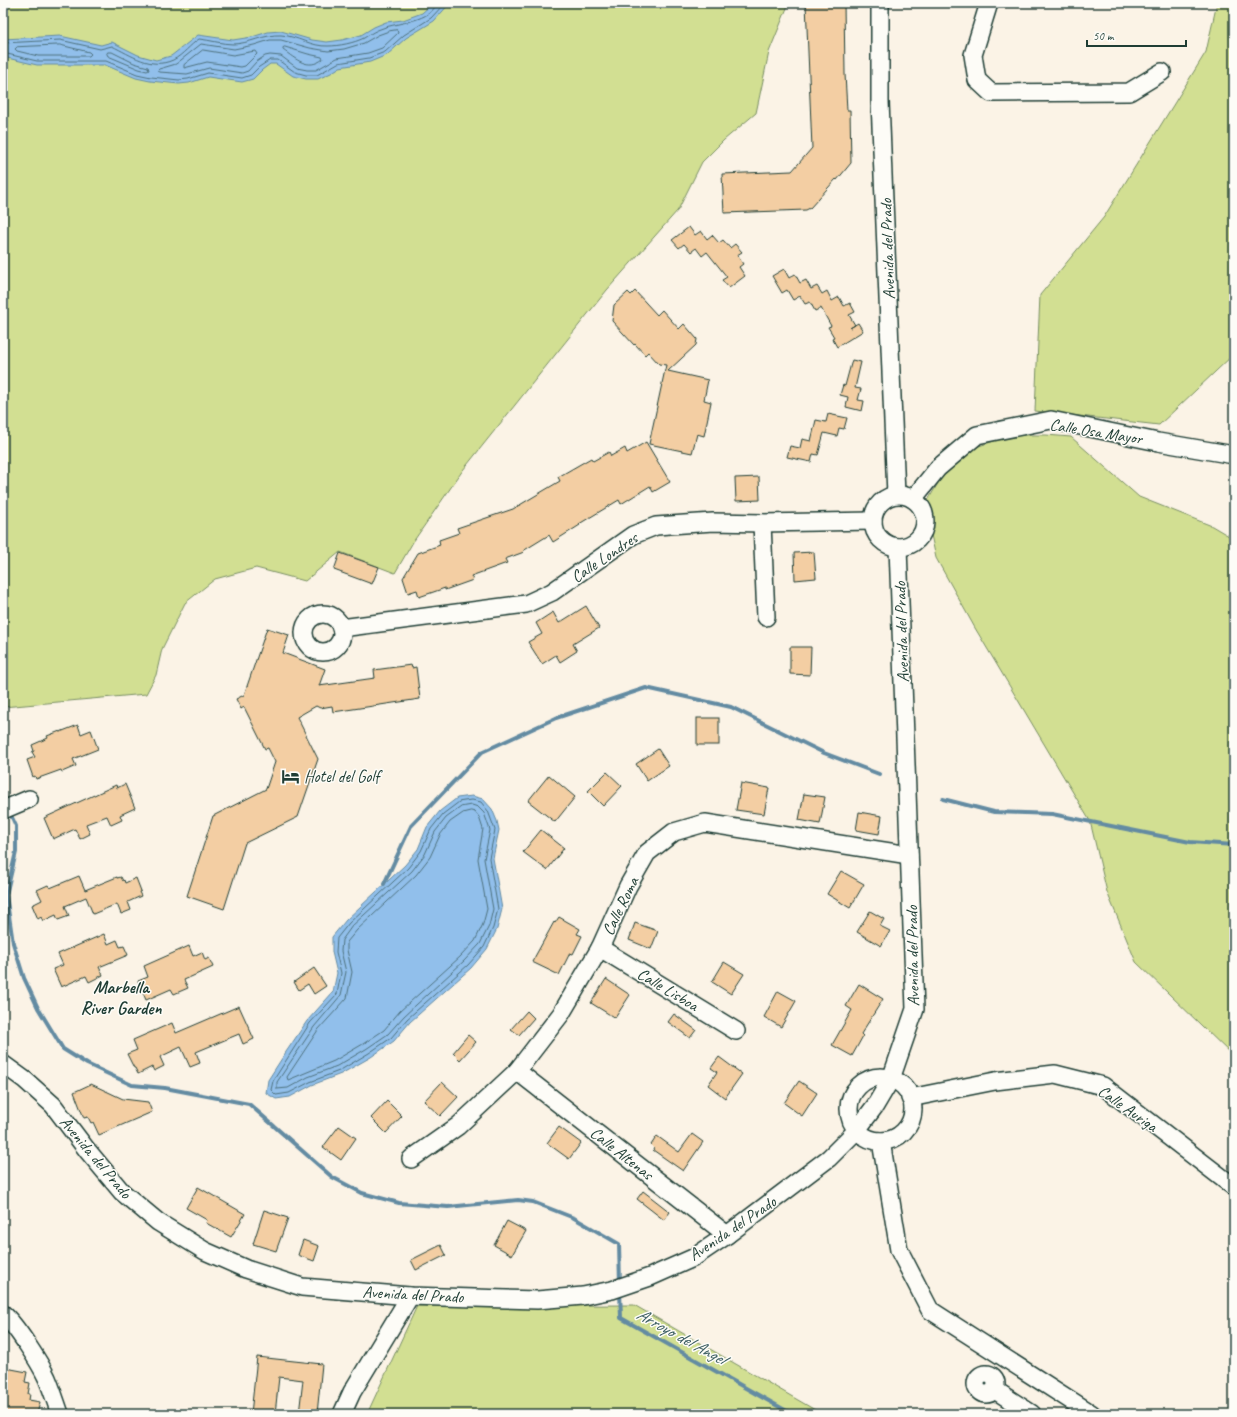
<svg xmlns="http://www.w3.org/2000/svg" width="1237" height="1417" viewBox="0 0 1237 1417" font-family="Caveat,sans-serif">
	<rect width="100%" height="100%" fill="#fbf3e6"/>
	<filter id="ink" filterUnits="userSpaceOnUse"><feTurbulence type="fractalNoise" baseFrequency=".025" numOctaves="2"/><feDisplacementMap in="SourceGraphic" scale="8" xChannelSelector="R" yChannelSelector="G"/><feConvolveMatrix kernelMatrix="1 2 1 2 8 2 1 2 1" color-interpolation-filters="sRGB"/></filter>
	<g filter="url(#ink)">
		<g fill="#d2df92" stroke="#788e63">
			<polygon points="3,3 789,3 769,52 756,113 724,140 702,162 678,210 607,290 463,470 413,542 395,573 340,552 305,581 256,568 215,579 185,603 162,649 156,675 146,694 3,707"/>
			<polygon points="1217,3 1234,3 1234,354 1159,425 1035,411 1040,295 1104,217 1206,52"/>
			<polygon points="1012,435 1046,435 1071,437 1139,497 1212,526 1234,539 1234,1057 1136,962 1107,892 1090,821 975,628 936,558 930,530 927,502 941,478 973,448"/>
			<polygon points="634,1305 822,1414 367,1414 417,1306"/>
		</g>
		<g fill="#91bfeb" stroke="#638ba2">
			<polygon points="433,3 450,3 434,21 406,38 387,55 370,62 340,67 331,73 318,79 306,79 293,76 276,64 270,64 262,70 253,79 242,82 208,77 189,83 179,84 150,81 136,78 105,65 37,65 3,57 3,39 60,36 101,45 112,42 138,55 156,60 171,56 198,35 233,40 252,37 268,32 281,31 312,40 327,42 342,40 361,35 374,27 386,22 403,20 422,13"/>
			<polygon points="472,796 483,799 492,809 497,821 499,830 493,858 502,909 497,929 487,949 471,968 410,1022 394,1041 371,1057 341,1074 312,1085 290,1097 276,1099 266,1093 268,1080 286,1052 307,1021 333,992 337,973 332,952 332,937 346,920 405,865 418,849 427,827 440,811 457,798"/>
		</g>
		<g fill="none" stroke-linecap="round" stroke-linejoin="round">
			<g stroke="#4d717d" stroke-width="1">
				<polygon points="397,30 398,33 382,48 368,53 337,58 316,70 307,70 297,68 281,56 270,55 265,56 256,62 248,71 242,73 209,68 187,74 159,72 157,71 159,69 176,64 201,44 234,49 254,45 270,40 281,40 310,48 328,51 344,49 364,43 378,35 389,31"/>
				<path d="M 3,43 L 60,40 L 100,49 L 112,46 C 131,55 151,70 173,60 C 183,55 190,45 199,39 C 210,40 222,44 233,44 C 249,44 264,34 281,35 C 297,36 312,47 328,46 C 339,46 354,43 364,38 C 370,34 376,30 383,28 C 395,23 434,21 436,3"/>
				<polygon points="60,45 89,52 91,54 89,56 38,56 17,51 15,49 17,47"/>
				<path d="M 285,47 L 308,54 L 322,57 L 323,59 C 308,71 296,59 283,50 L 283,48 Z"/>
				<polygon points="203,50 233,55 255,51 257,54 245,66 241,67 207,62 184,68 184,65"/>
				<polygon points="108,52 112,52 134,63 148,67 149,70 147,71 139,69 108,56 107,54"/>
				<polyline points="3,53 37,61 106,61 137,74 151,77 179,80 188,79 208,73 242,78 251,75 259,67 270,60 278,60 295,72 306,75 317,75 338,63 369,58 385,52 404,35 431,18 445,3"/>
				<polygon points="472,800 481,802 488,811 495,830 489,858 498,909 493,928 484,947 468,965 407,1019 391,1038 369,1053 339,1071 310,1082 289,1093 276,1095 271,1090 273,1081 310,1023 337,994 341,973 336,952 337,938 349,923 408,868 421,851 431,829 443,814 459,802"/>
				<polygon points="472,805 478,807 484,813 490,830 484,859 493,909 489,926 480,944 464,961 404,1016 388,1034 366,1049 337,1066 308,1077 288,1088 277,1089 277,1082 314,1027 341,995 346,972 341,951 342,940 352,926 412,871 425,854 435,832 446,818 461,807"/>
				<polygon points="471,811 475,812 479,817 483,829 478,859 487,909 483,924 475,941 460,957 400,1011 384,1030 363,1044 334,1061 288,1080 287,1077 318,1030 347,998 352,972 347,950 347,942 357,930 416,875 430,857 440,835 450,822 463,813"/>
			</g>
			<g stroke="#638ba2" stroke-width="4">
				<polyline points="943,799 994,812 1052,814 1190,842 1234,845"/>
				<polyline points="9,811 16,826 16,852 6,895 13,943 24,978 38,1008 63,1049 87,1064 132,1085 165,1088 249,1104 332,1177 362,1193 399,1203 448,1207 518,1200 533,1202 574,1218 619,1244 620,1284"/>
				<polyline points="384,884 411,826 482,752 556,718 646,688 731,707 824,753 879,774"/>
				<polyline points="620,1291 621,1318 792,1414"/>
			</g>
		</g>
		<g fill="#f3cea3" stroke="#1f3d34">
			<polygon points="806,3 844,3 845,74 847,110 850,110 851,163 837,180 836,179 810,208 806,210 724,213 722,174 792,171 812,148"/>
			<polygon points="689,227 695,235 701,231 707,239 712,235 719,243 723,240 730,248 735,244 742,252 737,255 743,264 739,267 745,276 729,288 722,280 727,277 707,252 702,256 696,248 691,252 684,244 679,248 672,240"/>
			<polygon points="784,269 789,278 795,274 800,283 806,280 811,289 817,286 822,294 827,291 832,301 839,297 844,306 850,303 855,312 849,315 855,325 850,328 858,323 863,331 837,347 832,338 834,337 828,327 831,326 821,308 815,311 810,302 805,304 800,296 793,300 787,290 782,293 772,276"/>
			<polygon points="635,291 657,315 662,310 679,329 684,324 697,339 696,345 668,371 708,380 704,400 711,402 704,436 697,434 692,453 649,444 666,365 659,364 648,352 645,355 635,344 634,345 612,321 614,305 628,292 631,295"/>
			<polygon points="852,360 861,362 855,388 861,389 858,400 864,401 862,411 846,407 848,397 840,395 843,385 845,386"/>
			<polygon points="828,414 847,418 844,429 839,428 837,436 824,433 818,455 813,454 811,462 787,457 790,446 800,448 802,439 811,441 816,420 826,422"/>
			<polygon points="646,442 670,482 653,492 650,486 621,504 619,500 579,524 580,525 553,542 549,535 523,551 524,552 505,559 507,563 471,576 473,580 445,590 445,588 419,597 417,590 408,593 403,578 418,553 440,545 439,540 459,533 457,528 513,509 560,481 558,477 591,458 593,461 609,452 611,456 625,448 627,453"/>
			<polygon points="759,477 760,500 736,501 735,478"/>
			<polygon points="814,552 816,578 795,580 794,553"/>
			<polygon points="340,553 379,567 372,584 334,570"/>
			<polygon points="586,606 599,628 573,644 577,651 560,662 556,655 542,664 528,642 542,634 536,623 553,612 559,623"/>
			<polygon points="267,628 289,635 283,653 325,669 319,686 375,678 374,670 411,665 412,668 416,667 420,699 333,712 332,706 320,708 316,706 297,717 318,759 298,817 245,843 224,909 187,896 213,816 266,789 275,762 268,748 265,749 244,707 241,709 236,699 244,695"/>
			<polygon points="790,647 811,647 810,675 790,674"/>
			<rect x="697" y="718" width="22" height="27"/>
			<polygon points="78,725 81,734 91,730 98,749 73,759 76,766 62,772 61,770 36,779 35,776 33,777 27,760 35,757 32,752 34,751 32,745 48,738 47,736 60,731 60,732"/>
			<polygon points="658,749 669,766 647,781 636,764"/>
			<polygon points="607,772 622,786 603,806 588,791"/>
			<polygon points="549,775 575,797 555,822 528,801"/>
			<polygon points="741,783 769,788 764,814 736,810"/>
			<polygon points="125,784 135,808 120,815 122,820 111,825 107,816 86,824 90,834 80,839 75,829 53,839 44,818 116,785 117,788"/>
			<polygon points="804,794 825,797 820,824 799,820"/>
			<polygon points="859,812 882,816 879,834 856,830"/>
			<polygon points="541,830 564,848 547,870 523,852"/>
			<polygon points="841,871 864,884 850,908 827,894"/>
			<polygon points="79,876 85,890 117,877 117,878 121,877 123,881 124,880 125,883 136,878 141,891 139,892 141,896 128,902 131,910 121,914 117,904 93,914 86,897 65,906 69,916 58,920 56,915 43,921 41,917 38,919 32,905 42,900 37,890 48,885 50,888"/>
			<polygon points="870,911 884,919 880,926 890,931 881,946 857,932"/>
			<polygon points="559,917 580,929 577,934 582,936 573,954 570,953 559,975 532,962 554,922 555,923"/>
			<polygon points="635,923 658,931 651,949 629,940"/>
			<polygon points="104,934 108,944 117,940 120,947 124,946 128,955 99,967 103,975 89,982 86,976 61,987 53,969 63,965 58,954"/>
			<polygon points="189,946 193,956 202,952 205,960 209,958 213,967 184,980 188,988 174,994 171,989 146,1000 138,981 148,977 144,966"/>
			<polygon points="724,962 744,974 731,994 712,982"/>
			<polygon points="314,968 326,986 314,994 308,984 299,990 294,982"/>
			<polygon points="606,979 630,995 615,1018 591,1003"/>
			<polygon points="859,984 883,999 861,1034 863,1036 852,1056 832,1045 852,1010 846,1006"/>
			<polygon points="778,991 796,1001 781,1027 764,1017"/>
			<polygon points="239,1006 254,1039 243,1044 239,1034 196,1052 200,1063 190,1067 181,1047 160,1057 164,1066 154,1071 152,1067 138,1074 135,1068 134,1068 127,1054 137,1050 133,1040 172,1023 176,1033"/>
			<polygon points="527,1011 534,1018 519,1035 511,1029"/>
			<polygon points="674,1014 696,1030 690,1038 668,1022"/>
			<polygon points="468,1035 476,1042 460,1060 453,1053"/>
			<polygon points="719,1057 742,1074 725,1098 708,1085 717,1072 711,1068"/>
			<polygon points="799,1081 817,1093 802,1116 784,1103"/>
			<polygon points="442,1082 458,1097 440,1116 424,1101"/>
			<polygon points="91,1084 123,1099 148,1102 152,1112 99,1135 93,1122 91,1123 88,1117 84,1118 74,1092"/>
			<polygon points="387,1101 402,1116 386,1133 371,1118"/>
			<polygon points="339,1126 356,1138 341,1160 323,1147"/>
			<polygon points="559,1127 581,1143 569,1159 547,1143"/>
			<polygon points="692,1134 703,1142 683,1171 653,1150 654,1148 651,1145 657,1136 679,1152"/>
			<polygon points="198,1187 245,1214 231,1237 206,1223 207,1220 186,1208"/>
			<polygon points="643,1191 670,1212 664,1220 637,1199"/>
			<polygon points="264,1210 288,1218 276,1251 253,1244"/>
			<polygon points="507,1221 526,1231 512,1255 494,1245"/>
			<polygon points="303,1240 319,1246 314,1261 298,1255"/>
			<polygon points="441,1245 446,1255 416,1270 411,1260"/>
			<polygon points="257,1357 322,1364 317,1414 299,1414 303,1380 279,1377 275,1414 251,1414"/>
			<polygon points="6,1368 27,1372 25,1382 30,1383 28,1394 30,1394 29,1400 40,1402 37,1414 3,1414 3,1384"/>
		</g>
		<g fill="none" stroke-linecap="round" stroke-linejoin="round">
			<defs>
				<g id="minor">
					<polyline points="880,3 880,101 896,495"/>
					<polyline points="989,3 973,55 977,80 991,93 1129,92 1162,72"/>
					<circle cx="899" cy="521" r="26"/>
					<polyline points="913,499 938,468 977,435 1051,420 1158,442 1234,455"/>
					<polyline points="762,523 766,617"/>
					<circle cx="323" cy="633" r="19"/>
					<polyline points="341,628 526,604 552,592 633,535 656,526 713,522 762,523 873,521"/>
					<polyline points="3,810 29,799"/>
					<polyline points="600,948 736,1031"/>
					<polyline points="3,1064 25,1080 53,1105 87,1150 122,1192 158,1222 205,1251 246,1269 302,1287 410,1296 537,1300 583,1296 612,1290 650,1277 693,1258 727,1235 829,1158 857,1130 875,1106 891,1079 915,1009 898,547"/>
					<polyline points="517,1071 727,1235"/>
					<circle cx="881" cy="1109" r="32"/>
					<polyline points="910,1098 995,1081 1055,1074 1103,1086 1234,1187"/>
					<polyline points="881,1141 899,1250 930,1310 1092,1414"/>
					<polyline points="411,1159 458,1126 517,1071 561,1014 600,948 628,886 647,853 674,832 705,823 909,855"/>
					<path d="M 3,1314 C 16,1325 40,1363 47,1378 C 52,1390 56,1402 60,1414"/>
					<circle cx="986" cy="1384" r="10"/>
					<polyline points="995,1390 1032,1414"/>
					<polyline points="342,1414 352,1392 410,1296"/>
				</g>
			</defs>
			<use href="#minor" stroke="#1f3d34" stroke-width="20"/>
			<use href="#minor" stroke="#fdfcf7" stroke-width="17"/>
		</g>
	</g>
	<defs>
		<symbol id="hotel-bare" viewBox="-9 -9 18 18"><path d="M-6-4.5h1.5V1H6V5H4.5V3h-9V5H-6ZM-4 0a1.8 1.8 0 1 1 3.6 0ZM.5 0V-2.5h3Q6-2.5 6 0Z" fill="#1f3d34" stroke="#fdfcf7" stroke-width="2.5" paint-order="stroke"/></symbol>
	</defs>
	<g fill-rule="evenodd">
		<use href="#hotel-bare" x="278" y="764" width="25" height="25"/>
	</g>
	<g text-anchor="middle" stroke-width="3" stroke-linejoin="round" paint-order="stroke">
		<g font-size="17" fill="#1f3d34" stroke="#fdfcf7">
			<text transform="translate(887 249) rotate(-92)" y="6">Avenida del Prado</text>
			<text transform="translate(1096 431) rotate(9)" y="6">Calle Osa Mayor</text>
			<text transform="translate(604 557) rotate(-34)" y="6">Calle Londres</text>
			<text transform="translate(901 632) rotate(-92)" y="6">Avenida del Prado</text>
			<text transform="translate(620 906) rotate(-64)" y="6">Calle Roma</text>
			<text transform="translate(912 956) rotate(-91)" y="6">Avenida del Prado</text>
			<text transform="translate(668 989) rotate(31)" y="6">Calle Lisboa</text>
			<text transform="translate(1128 1108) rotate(35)" y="6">Calle Auriga</text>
			<text transform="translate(622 1153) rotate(38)" y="6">Calle Altenas</text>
			<text transform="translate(96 1157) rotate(50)" y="6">Avenida del Prado</text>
			<text transform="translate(732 1228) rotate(-34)" y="6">Avenida del Prado</text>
			<text transform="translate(413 1294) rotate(3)" y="6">Avenida del Prado</text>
		</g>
		<g font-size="17" fill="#1f3d34" stroke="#fdfcf7" text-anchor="start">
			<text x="304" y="782">Hotel del Golf</text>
		</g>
		<g font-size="18" font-weight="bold" fill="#1f3d34" stroke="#fdfcf7">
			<text x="121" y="993">Marbella<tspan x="121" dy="21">River Garden</tspan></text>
		</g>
		<g font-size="18" font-style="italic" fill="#3c5e62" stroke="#fdfcf7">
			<text transform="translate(681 1336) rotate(29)" y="6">Arroyo del Angel</text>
		</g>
	</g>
	<rect width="1237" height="1417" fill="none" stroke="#fdfcf7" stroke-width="16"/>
	<rect x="8" y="8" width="1221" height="1401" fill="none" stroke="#1f3d34" stroke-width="1.5" filter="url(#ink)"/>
	<path d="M1087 40v6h99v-6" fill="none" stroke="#1f3d34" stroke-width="2"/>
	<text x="1093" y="40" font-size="12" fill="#1f3d34" stroke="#fdfcf7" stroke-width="3" paint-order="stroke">50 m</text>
</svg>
